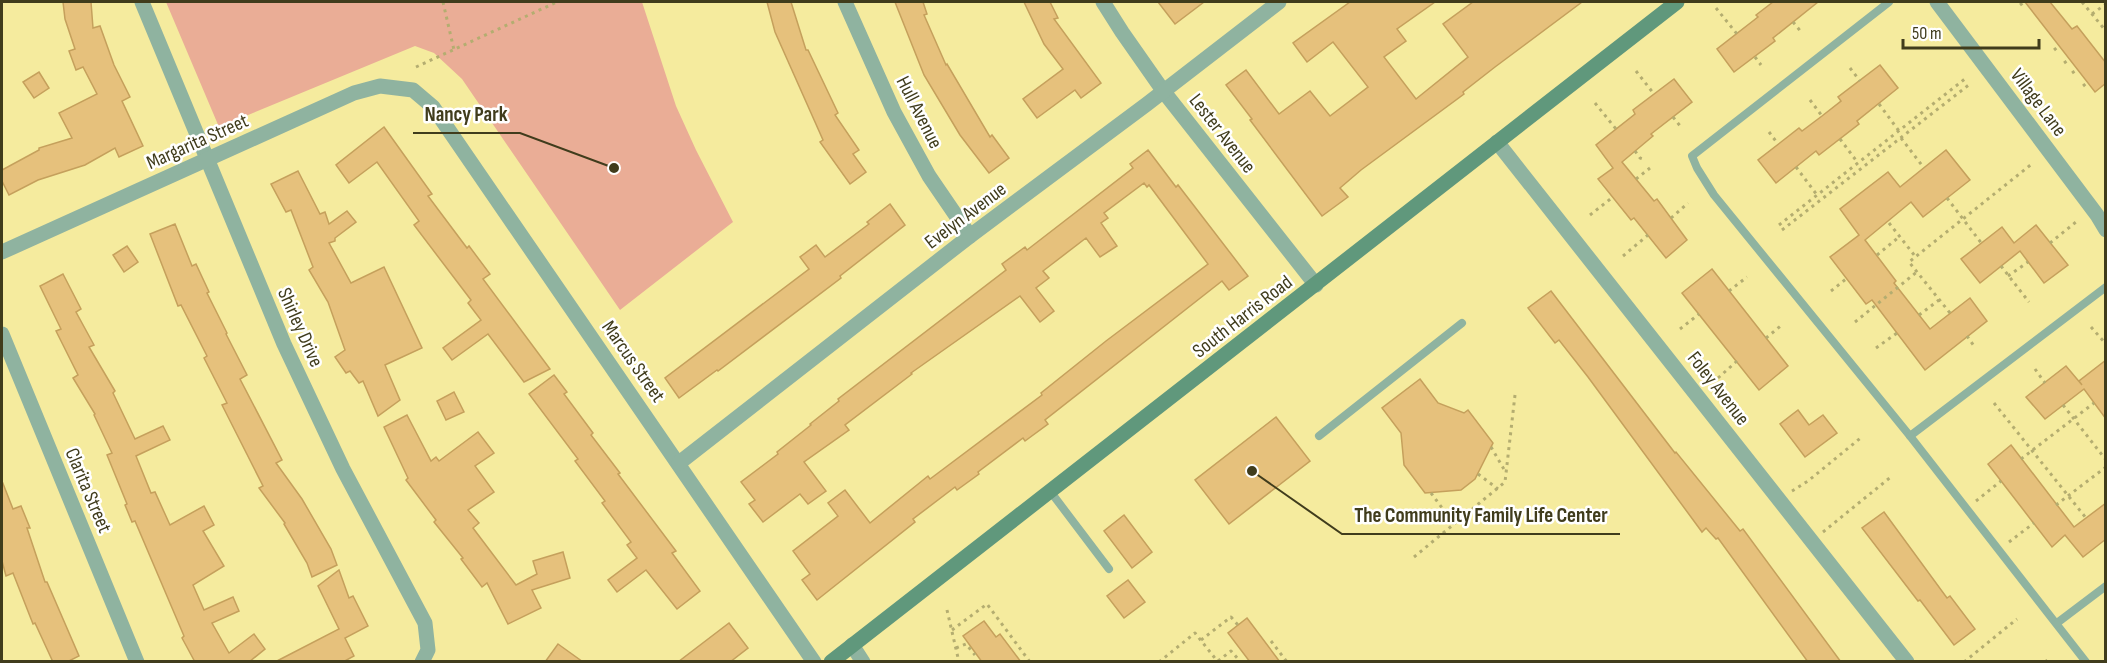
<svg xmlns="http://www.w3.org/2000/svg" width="2107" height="663" viewBox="0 0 2107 663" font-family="'Sofia Sans Condensed',sans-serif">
	<rect width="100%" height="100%" fill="#f5eb9e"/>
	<polygon fill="#eaad96" points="166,2 642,2 676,106 696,150 733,222 620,310 462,79 434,53 415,46 219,127"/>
	<g fill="#e6c17c" stroke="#c5a05c" stroke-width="1.5">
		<polygon points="63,2 91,2 93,28 100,26 114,65 130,97 122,101 143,146 119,157 115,148 85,165 38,180 9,195 2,181 2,170 39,150 39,148 72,138 59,113 97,94 83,67 76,70 69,51 75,49 65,19"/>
		<polygon points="767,2 791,2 806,50 808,50 838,113 835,115 859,150 853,154 866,172 850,184 820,142 823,140 775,32"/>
		<polygon points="895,2 923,2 927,14 924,15 946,65 947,64 990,137 992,135 1009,158 989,173 960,135 924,75"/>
		<polygon points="1024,2 1050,2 1058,18 1054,19 1101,83 1081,98 1075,90 1037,118 1023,99 1063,69 1044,44"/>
		<polygon points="1158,2 1204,2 1175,24"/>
		<polygon points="1350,2 1435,2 1397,29 1406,41 1384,57 1416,99 1468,57 1443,24 1473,2 1582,2 1495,67 1463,92 1464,94 1361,170 1340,188 1348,197 1322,216 1250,120 1252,119 1226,85 1246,70 1279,114 1310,91 1330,116 1368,87 1333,42 1307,62 1293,43"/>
		<polygon points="1773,2 1818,2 1773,38 1775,41 1734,72 1717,49 1758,17 1756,15"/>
		<polygon points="2025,2 2050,2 2072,29 2077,26 2106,63 2106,83 2095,92"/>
		<polygon points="1880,65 1898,88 1857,121 1859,124 1819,155 1816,151 1776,183 1758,160 1799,128 1802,131 1822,116 1841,101 1838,97"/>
		<polygon points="39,72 49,88 34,98 23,82"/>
		<polygon points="1674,79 1692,102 1651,134 1653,136 1622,162 1654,201 1657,199 1687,240 1666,258 1634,218 1631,220 1598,179 1613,168 1596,145 1635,114 1633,110"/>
		<polygon points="384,127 432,194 428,196 467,248 469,246 490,274 483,279 550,369 524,382 488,334 452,360 443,348 481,320 468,303 471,300 414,225 419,221 377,162 349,183 336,165"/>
		<polygon points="1148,150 1176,187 1178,185 1248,276 1229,290 1222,281 1045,420 1048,424 1025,441 1023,438 978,472 979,474 957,490 955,487 913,519 915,522 817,600 802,580 810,574 793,551 838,516 828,503 845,490 870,523 928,476 930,479 1042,395 1041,393 1106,341 1208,264 1149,185 1147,187 1144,183 1104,213 1108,218 1101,223 1117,246 1100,257 1086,238 1043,271 1049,278 1036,288 1054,311 1040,322 1020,296 911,373 912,374 845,425 849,430 804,462 826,491 808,504 800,494 763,522 749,504 755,500 741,482 778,454 777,452 811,425 810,424 839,401 838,399 1006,270 1002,264 1025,247 1027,250 1133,168 1130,164"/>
		<polygon points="1946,150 1970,180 1923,217 1911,202 1865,240 1896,281 1894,283 1930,329 1970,298 1987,321 1925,370 1872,300 1866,304 1830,257 1859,235 1840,209 1888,172 1900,187"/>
		<polygon points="298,171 320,214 325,212 329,224 347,211 356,222 335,238 335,241 329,243 351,283 384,267 422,348 385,365 400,400 378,416 363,381 359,383 350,371 346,373 335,357 345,350 328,302 309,270 313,267 291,210 286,212 271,184"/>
		<polygon points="890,204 905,225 840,276 841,278 718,371 717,370 679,398 665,378 809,269 800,257 816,245 825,257 869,224 867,222"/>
		<polygon points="175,224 192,266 196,264 209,292 207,293 227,333 226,334 247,375 240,379 282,460 276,463 302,499 331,549 337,565 312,577 307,563 284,524 285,523 259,488 263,486 222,405 227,403 204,358 207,356 181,305 178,306 150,234"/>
		<polygon points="2036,225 2068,265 2044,283 2020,251 1980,283 1961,259 2002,227 2014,243"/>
		<polygon points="127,246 138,262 124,272 113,255"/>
		<polygon points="1712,269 1788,366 1759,390 1682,293"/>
		<polygon points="63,274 81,309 76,312 94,345 89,347 115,391 113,393 135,439 163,426 170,440 136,456 151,493 155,492 170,525 204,506 214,525 203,531 224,566 193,585 204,610 233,597 239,611 212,623 229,653 254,634 265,649 249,662 195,662 182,638 184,636 135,521 132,522 125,505 127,504 107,455 112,453 94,415 95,414 73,378 78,375 56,331 61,329 40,286"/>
		<polygon points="1551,291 1675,453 1676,452 1740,531 1743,529 1841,662 1808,662 1718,538 1716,539 1706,528 1702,532 1588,377 1559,340 1555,343 1528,308"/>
		<polygon points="2106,360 2106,419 2084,389 2045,419 2026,397 2066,366 2082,385 2079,381"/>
		<polygon points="554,375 567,392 564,394 593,433 591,435 620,473 618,474 676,551 672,553 700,591 677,609 646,570 617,592 608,580 637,558 627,545 631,542 602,503 605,501 575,461 578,459 529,394"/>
		<polygon points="1420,379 1438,403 1464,413 1468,410 1493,443 1475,479 1461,490 1425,493 1404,465 1401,433 1382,408"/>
		<polygon points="454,392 464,412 446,420 437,401"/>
		<polygon points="1798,410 1809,425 1823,415 1837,433 1805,457 1780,424"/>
		<polygon points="407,415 431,461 436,457 439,461 478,432 494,453 475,466 494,492 468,510 479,523 473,528 516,585 537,574 533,561 563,552 570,578 532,590 541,608 508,624 487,583 482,587 461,559 463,558 434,522 436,520 406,480 408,478 384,427"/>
		<polygon points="1276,417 1310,461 1229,524 1195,480"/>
		<polygon points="2011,445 2074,527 2106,503 2106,539 2083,557 2065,535 2052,547 1988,464"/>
		<polygon points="2,481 13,509 21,506 30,528 27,528 45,582 47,582 79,656 67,662 53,662 35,623 33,624 13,573 6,576 2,561"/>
		<polygon points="1884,512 1947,598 1950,596 1975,629 1954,645 1920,600 1918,601 1862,528"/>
		<polygon points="1124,515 1152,552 1132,568 1104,531"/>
		<polygon points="339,570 349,598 353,596 368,626 345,638 354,656 343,662 275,662 339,629 318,586"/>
		<polygon points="1128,580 1145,602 1124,618 1107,596"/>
		<polygon points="1247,618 1280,662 1250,662 1228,633"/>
		<polygon points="984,621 996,637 1000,634 1021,662 982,662 963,636"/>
		<polygon points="729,623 748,648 730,662 678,662"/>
		<polygon points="558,644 583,662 545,662"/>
	</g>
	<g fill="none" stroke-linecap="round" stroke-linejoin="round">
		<g stroke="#b4ad70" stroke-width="3" stroke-dasharray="3 4.5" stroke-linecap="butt">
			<polyline points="443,2 454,50"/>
			<polyline points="2082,2 2106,31"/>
			<polyline points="2020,5 2024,2"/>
			<polyline points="1716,8 1737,34"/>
			<polyline points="2092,14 2106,4"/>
			<polyline points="1793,22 1802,33"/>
			<polyline points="2054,50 2059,46"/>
			<polyline points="1755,57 1761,65"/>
			<polyline points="2064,63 2070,59"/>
			<polyline points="416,67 557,2"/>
			<polyline points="1850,68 1860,81"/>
			<polyline points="1636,71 1654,94"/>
			<polyline points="2072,73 2078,69"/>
			<polyline points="2083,86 2088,82"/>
			<polyline points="1810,100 1822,116"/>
			<polyline points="1595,103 1616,129"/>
			<polyline points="1879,104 1899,131"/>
			<polyline points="1673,117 1681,127"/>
			<polyline points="1769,132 1778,144"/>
			<polyline points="1901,138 1924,168"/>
			<polyline points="1840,139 1858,163"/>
			<polyline points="1635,151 1640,158 1646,160"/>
			<polyline points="1796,167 1817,195"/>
			<polyline points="1636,179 1650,168"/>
			<polyline points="1947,198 1982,244"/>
			<polyline points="1590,215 1613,197"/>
			<polyline points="1671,218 1688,203"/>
			<polyline points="1889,223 1915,256"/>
			<polyline points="1779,225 1966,78"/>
			<polyline points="1782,230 1970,84"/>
			<polyline points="2050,243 2076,222"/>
			<polyline points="1877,255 1899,237"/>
			<polyline points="1623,256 1648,235"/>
			<polyline points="2001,266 2029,302"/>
			<polyline points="2008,276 2028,262"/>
			<polyline points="1729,291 1747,277"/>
			<polyline points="1831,291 1846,279"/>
			<polyline points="1950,313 1909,262 2033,163"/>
			<polyline points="1919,315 1939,300"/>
			<polyline points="1855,322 1918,271"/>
			<polyline points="2091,327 2106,344"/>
			<polyline points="1680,329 1699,314"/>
			<polyline points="1967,336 1974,346"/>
			<polyline points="1766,338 1783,324"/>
			<polyline points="1876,348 1897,333"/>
			<polyline points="2035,369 2045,383"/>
			<polyline points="1718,378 1737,361"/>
			<polyline points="1994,403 2086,518"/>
			<polyline points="2063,405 2106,460"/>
			<polyline points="1491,447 1505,471"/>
			<polyline points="2021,459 2094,403"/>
			<polyline points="1478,474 1498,489"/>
			<polyline points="1792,491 1808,481 1863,436"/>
			<polyline points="1431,493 1454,524"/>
			<polyline points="1976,501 2001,481"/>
			<polyline points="2056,505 2106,467"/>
			<polyline points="1823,532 1892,476"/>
			<polyline points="2009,542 2034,523"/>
			<polyline points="1414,557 1505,482 1515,395"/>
			<polyline points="947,610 959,662"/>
			<polyline points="952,630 987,604 1030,662"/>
			<polyline points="1201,640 1231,617 1238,625"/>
			<polyline points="1271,641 1287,662"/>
			<polyline points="956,648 966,644 975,655"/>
			<polyline points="1218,661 1231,651 1238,659"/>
			<polyline points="1159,662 1195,633 1218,662"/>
			<polyline points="1964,662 2017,619"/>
			<polyline points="2045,662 2049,659"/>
		</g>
		<g stroke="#8fb3a0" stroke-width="8">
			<polyline points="1889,2 1692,156 1697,168 1714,195 1910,436 2086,662"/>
			<polyline points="1319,436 1462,323"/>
			<polyline points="1910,436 2106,287"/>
			<polyline points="1050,491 1109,569"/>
			<polyline points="2057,623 2106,586"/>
		</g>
		<g stroke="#8fb3a0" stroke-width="15">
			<polyline points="142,2 284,344 343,469 425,623 428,650 422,662"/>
			<polyline points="845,2 894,112 929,176 970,236"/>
			<polyline points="1103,2 1122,32 1164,92 1316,285"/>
			<polyline points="1937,2 2097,215 2106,230"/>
			<polyline points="1497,142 1907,662"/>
			<polyline points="2,252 354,93 380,86 413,90 433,107 814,662"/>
			<polyline points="2,334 137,662"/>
			<polyline points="679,463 970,236 1147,104 1279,2"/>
			<polyline points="852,645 863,662"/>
		</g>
		<polyline stroke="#60987c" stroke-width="15" points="831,662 1677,2"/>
	</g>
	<g text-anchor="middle" stroke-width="5" stroke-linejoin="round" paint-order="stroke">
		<g font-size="20" fill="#403c1c" stroke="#fff">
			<text transform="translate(2039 102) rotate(53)" y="7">Village Lane</text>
			<text transform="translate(920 112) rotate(63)" y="7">Hull Avenue</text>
			<text transform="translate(1223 133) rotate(52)" y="7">Lester Avenue</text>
			<text transform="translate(197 141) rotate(-24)" y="7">Margarita Street</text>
			<text transform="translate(965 215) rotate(-37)" y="7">Evelyn Avenue</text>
			<text transform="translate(1242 316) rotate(-38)" y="7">South Harris Road</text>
			<text transform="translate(301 327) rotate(66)" y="7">Shirley Drive</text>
			<text transform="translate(634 361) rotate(55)" y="7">Marcus Street</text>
			<text transform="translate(1719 388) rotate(52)" y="7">Foley Avenue</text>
			<text transform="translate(89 490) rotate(67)" y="7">Clarita Street</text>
		</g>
	</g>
	<path fill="none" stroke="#403c1c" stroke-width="2" d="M614 168L520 133H413M1252 471L1342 534H1620"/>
	<g fill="#403c1c" stroke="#fff" stroke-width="2">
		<circle cx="614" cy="168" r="6"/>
		<circle cx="1252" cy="471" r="6"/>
	</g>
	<g font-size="21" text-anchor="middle" font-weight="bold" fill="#403c1c" stroke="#fff" stroke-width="5" stroke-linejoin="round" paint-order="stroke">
		<text x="466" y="121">Nancy Park</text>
		<text x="1481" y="522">The Community Family Life Center</text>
	</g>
	<rect width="2107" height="663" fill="none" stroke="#403c1c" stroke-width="6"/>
	<path d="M1903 39v9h136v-9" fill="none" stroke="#403c1c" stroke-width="3"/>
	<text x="1912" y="39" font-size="18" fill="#403c1c" stroke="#ffffff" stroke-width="4.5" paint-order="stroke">50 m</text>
</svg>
